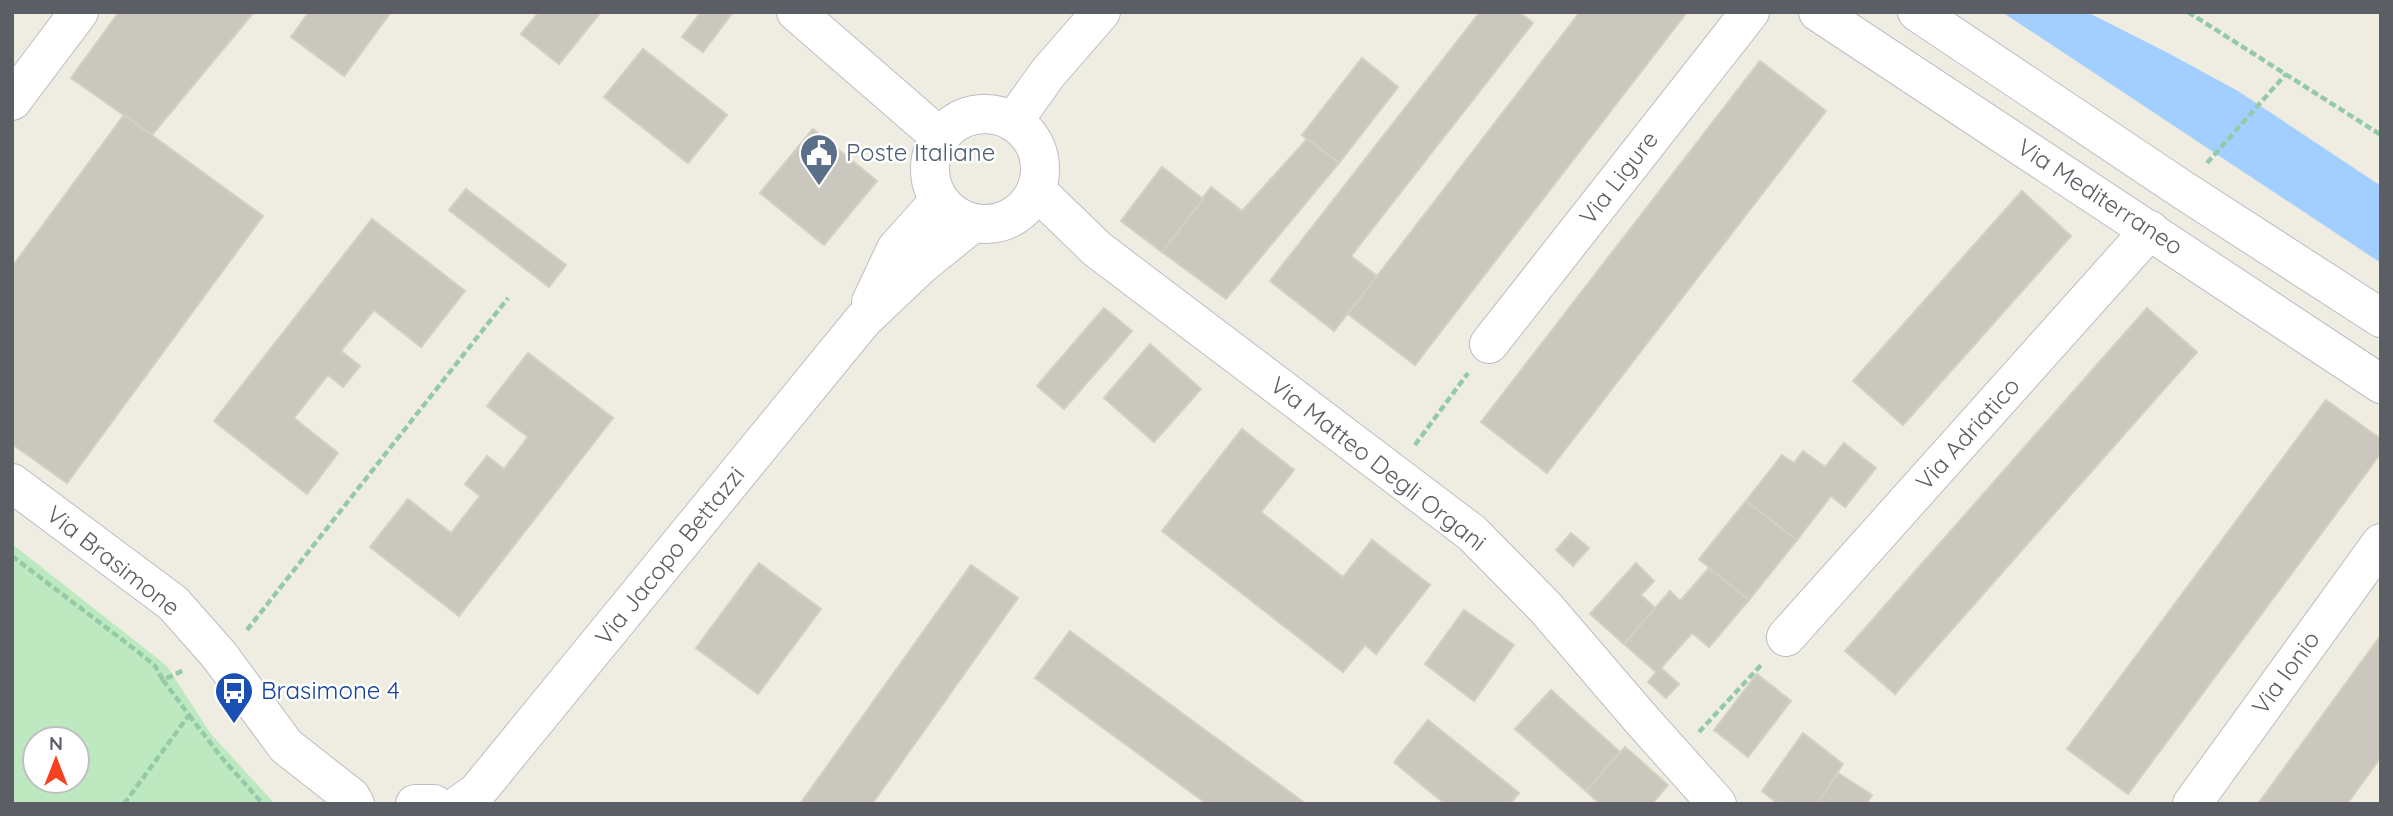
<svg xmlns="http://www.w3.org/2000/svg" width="2393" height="816" viewBox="0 0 2393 816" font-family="Quicksand,sans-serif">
	<rect width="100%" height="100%" fill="#efede2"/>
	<path fill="#bde8c0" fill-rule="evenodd" d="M 12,544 L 167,666 L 210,733 L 275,804 L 12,804 ZM 35,739 L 77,739 L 77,781 L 35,781 Z"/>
	<polygon fill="#a2cfff" points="2002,12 2087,12 2168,53 2238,91 2381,186 2381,263"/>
	<g fill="#cac7bf" stroke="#d4cfc0" stroke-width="2">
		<polygon points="119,12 254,12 152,135 71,78"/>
		<polygon points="309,12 391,12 344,76 291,37"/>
		<polygon points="539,12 601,12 559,64 521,34"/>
		<polygon points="701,12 733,12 703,52 682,37"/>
		<polygon points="1480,12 1519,12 1533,23 1351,256 1377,276 1334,331 1270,281"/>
		<polygon points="1580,12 1687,12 1415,365 1348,314"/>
		<polygon points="643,49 727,115 688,163 604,97"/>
		<polygon points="1362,58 1398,87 1339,163 1302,135"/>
		<polygon points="1760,61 1826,111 1547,473 1481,422"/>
		<polygon points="124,115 263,216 67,483 12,444 12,267"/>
		<polygon points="813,129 877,181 824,245 760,193"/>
		<polygon points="1307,139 1339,163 1226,299 1162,252 1211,187 1242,211"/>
		<polygon points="1162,167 1203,199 1162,252 1121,221"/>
		<polygon points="466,189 566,265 549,287 449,210"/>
		<polygon points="2022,191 2071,236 1903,425 1853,381"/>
		<polygon points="372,219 465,291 421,347 374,310 341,351 360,366 343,387 328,375 294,418 338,453 307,494 214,421"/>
		<polygon points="1104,308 1132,331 1064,409 1037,386"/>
		<polygon points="2147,308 2197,352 1895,694 1845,651"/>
		<polygon points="1150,344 1201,389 1154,442 1104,398"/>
		<polygon points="528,353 613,418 459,616 370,547 408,499 451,533 480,496 465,484 487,456 504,469 528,437 487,406"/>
		<polygon points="2326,400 2381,439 2381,453 2128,794 2067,749"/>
		<polygon points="1242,429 1294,470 1261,512 1343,577 1372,540 1430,585 1376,654 1365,645 1343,672 1162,531"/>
		<polygon points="1844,443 1876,468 1845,507 1831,496 1797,540 1746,501 1782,455 1794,463 1803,451 1825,467"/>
		<polygon points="1746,501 1797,540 1749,600 1699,559"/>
		<polygon points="1571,533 1589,548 1573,566 1556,550"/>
		<polygon points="759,563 821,609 758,694 696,648"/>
		<polygon points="1636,563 1654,581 1641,595 1655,608 1624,644 1590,614"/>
		<polygon points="971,565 1018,598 872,804 800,804"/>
		<polygon points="1709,568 1749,600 1709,647 1692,633 1661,668 1679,684 1666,698 1648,682 1656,672 1624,644 1670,591 1680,601"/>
		<polygon points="1464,610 1514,645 1474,701 1425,664"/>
		<polygon points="1070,631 1306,804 1207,804 1035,678"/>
		<polygon points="2381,635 2381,757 2347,804 2258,804"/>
		<polygon points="1757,674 1791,701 1748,757 1714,730"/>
		<polygon points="1551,690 1620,752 1586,791 1515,729"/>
		<polygon points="1428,720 1519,793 1510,804 1445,804 1394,762"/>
		<polygon points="1803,733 1843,764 1817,804 1778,804 1762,791"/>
		<polygon points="1625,747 1668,785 1652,804 1600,804 1586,791"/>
		<polygon points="1838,773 1872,795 1866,804 1817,804"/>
	</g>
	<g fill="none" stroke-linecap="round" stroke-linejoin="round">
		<defs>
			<g id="street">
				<polyline points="1818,12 2381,384"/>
				<polyline points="1917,12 2183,190 2381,318"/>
				<polyline points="12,101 79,12"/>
				<polyline points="1489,344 1750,12"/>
				<polyline points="12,483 173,603 219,655 286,746 351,797 355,804"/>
				<polyline points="1786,637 2150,230"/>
				<polyline points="2192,804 2381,543"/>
			</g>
			<g id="secondary">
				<polyline points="796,12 940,137"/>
				<circle cx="985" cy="169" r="55"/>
				<polyline points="1013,122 1048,73 1101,12"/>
				<polyline points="1036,190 1097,249 1472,533 1545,607 1641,719 1717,804"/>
				<polyline points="871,302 896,249 939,201"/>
				<polyline points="415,804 434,804"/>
				<polyline points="460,804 477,792 863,320 921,265 973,223"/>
			</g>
		</defs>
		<use href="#street" stroke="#babcc2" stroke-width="40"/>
		<use href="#secondary" stroke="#bbbec5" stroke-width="40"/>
		<g stroke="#95caa8" stroke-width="4.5" stroke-dasharray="7 3.5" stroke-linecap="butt">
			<polyline points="2188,12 2381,135"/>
			<polyline points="2207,163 2286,74"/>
			<polyline points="1415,445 1468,373"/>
			<polyline points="12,556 137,651 155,666 163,680"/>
			<polyline points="247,630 508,298"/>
			<polyline points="189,715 222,758 263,804"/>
			<polyline points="1699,732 1762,664"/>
			<polyline points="124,804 189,715 163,680 184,670"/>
		</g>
		<use href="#street" stroke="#fff" stroke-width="38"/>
		<use href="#secondary" stroke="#fff" stroke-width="38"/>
	</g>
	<defs>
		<symbol id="civic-pin" viewBox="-11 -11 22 30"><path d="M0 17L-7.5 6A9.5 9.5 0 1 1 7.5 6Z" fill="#5c6f8a" stroke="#fff"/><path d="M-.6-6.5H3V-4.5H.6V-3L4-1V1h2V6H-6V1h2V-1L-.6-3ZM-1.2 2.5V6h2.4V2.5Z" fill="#fff"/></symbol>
		<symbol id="bus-pin" viewBox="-11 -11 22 30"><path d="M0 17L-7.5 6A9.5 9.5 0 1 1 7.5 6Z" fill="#1a4fb4" stroke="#fff"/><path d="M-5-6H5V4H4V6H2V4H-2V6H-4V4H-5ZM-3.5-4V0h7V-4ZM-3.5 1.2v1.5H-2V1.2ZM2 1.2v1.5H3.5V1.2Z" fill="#fff"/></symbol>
	</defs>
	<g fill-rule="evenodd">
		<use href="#civic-pin" x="797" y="131" width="44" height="60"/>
		<use href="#bus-pin" x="212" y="669" width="44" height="60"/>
	</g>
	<g text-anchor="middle" stroke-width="5" stroke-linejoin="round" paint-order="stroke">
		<g font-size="24" fill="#4e5e75" stroke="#fff" text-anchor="start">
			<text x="846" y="161">Poste Italiane</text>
		</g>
		<g font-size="24" fill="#5b5e64" stroke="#fff">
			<text transform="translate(1619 178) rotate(-52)" y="8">Via Ligure</text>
			<text transform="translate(2100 197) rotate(33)" y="8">Via Mediterraneo</text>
			<text transform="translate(1968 434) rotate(-48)" y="8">Via Adriatico</text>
			<text transform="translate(1378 464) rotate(38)" y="8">Via Matteo Degli Organi</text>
			<text transform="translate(670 556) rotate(-51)" y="8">Via Jacopo Bettazzi</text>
			<text transform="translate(113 561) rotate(38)" y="8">Via Brasimone</text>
			<text transform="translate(2286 673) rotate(-54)" y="8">Via Ionio</text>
		</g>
		<g font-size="24" fill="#164399" stroke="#fff" text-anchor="start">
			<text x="261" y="699">Brasimone 4</text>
		</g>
	</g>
	<rect width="2393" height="816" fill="none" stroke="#5b5e64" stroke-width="28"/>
	<g transform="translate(56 760)"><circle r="33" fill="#ffffff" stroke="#bdbfc1" stroke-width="2"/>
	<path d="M0-5L12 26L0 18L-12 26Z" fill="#f64221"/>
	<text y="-10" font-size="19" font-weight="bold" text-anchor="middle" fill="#5b5e64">N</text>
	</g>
</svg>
